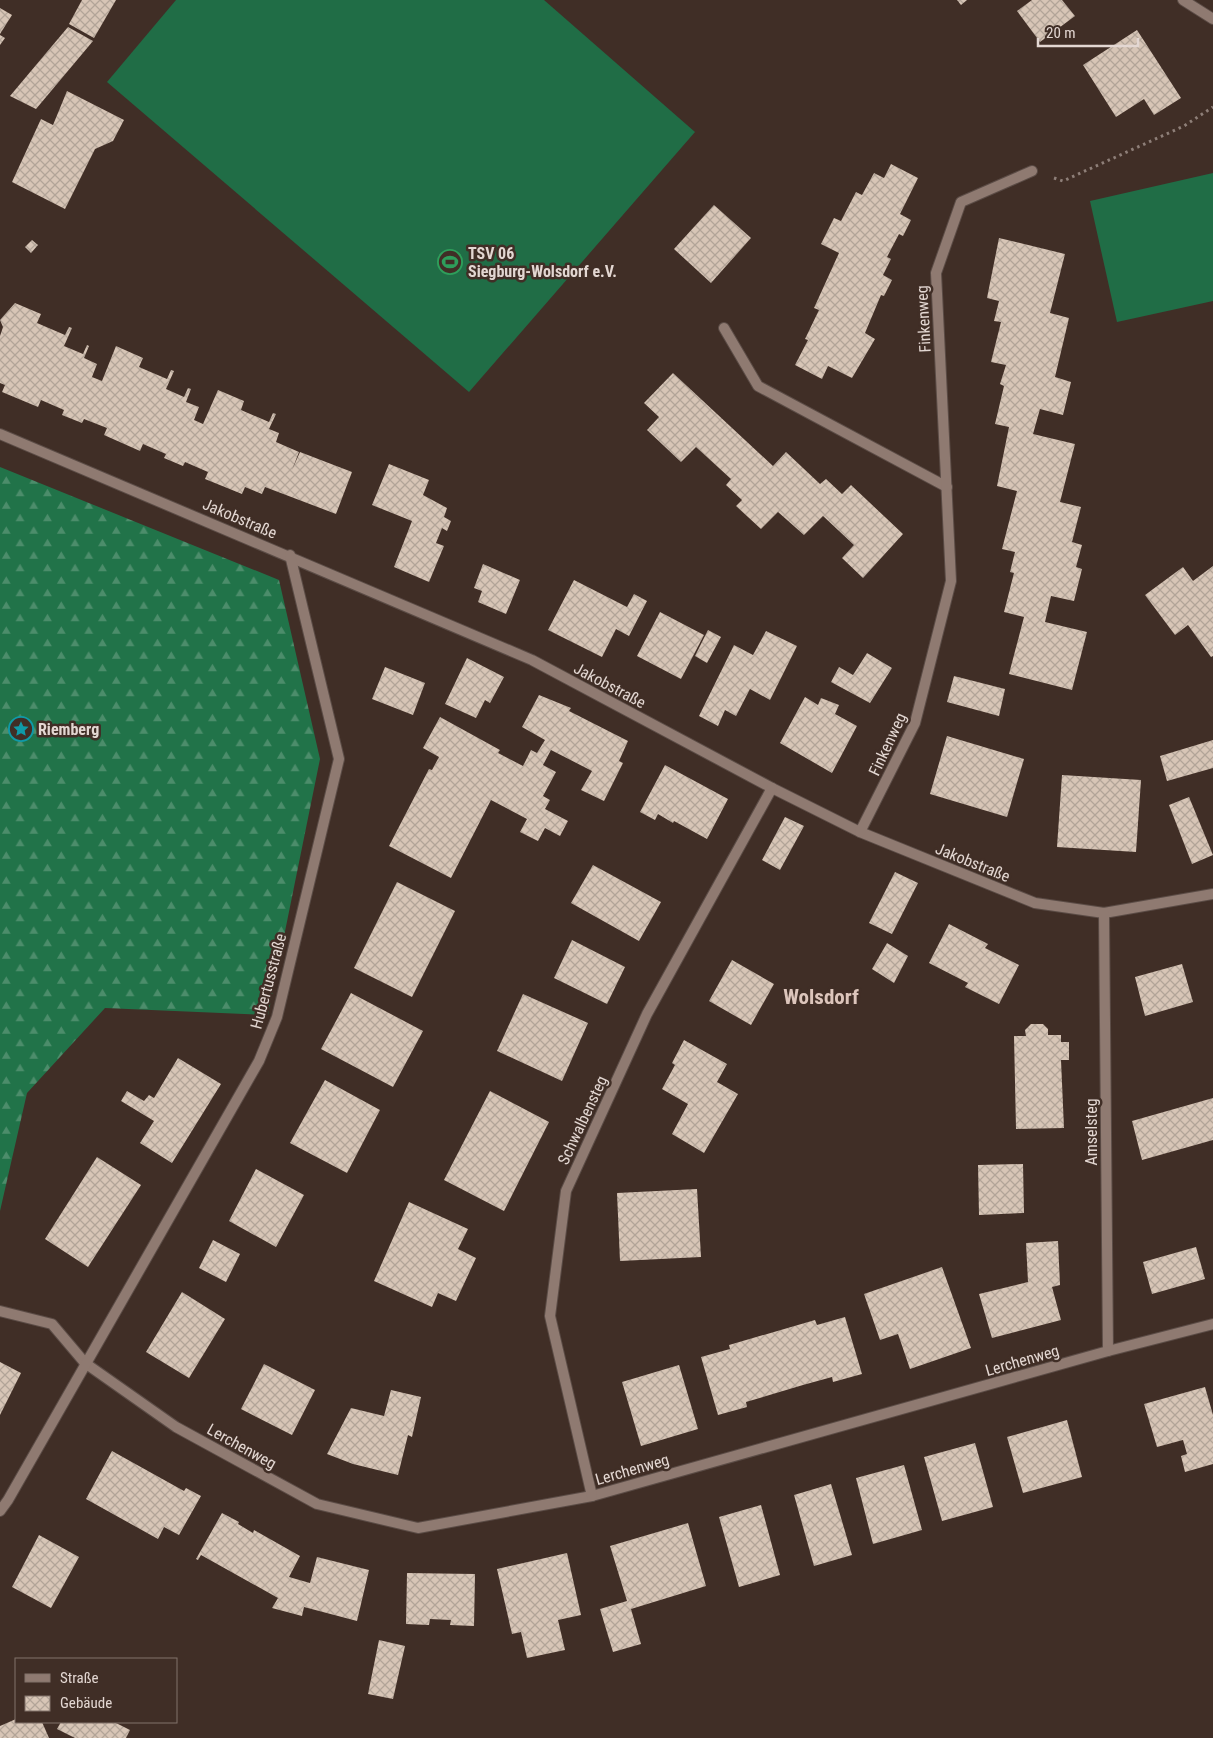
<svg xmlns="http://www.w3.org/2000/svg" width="1213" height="1738" viewBox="0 0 1213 1738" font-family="'Roboto Condensed',sans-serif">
	<defs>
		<pattern id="forest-firs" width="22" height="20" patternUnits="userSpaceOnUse" patternTransform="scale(1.25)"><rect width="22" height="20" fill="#217349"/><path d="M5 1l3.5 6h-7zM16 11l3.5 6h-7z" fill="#4c8d6b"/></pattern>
		<pattern id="building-cross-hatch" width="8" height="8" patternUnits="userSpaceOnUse" patternTransform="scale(1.25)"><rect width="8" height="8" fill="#d7c5b6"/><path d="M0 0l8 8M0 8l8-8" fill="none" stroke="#b2a498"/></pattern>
	</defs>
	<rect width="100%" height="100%" fill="#402e26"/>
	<polygon fill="url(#forest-firs)" points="0,467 279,580 320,759 268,1015 105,1008 27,1093 0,1211"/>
	<g fill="#206d46">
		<polygon points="176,0 544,0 695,132 469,392 107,82"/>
		<polygon points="1213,173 1213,301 1117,322 1090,201"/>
	</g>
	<g fill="url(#building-cross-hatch)">
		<polygon points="82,0 116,0 94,38 69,24"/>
		<polygon points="957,0 967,0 961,5"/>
		<polygon points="1032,0 1062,0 1075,16 1040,42 1017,11"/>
		<polygon points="0,8 12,15 0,34"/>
		<polygon points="68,27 93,41 36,109 10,96"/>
		<polygon points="1137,30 1181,98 1154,115 1144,99 1116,117 1083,65"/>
		<polygon points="0,35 5,38 0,45"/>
		<polygon points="67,91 124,120 113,141 95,149 65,209 12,182 41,119 53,125"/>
		<polygon points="891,164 918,178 900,214 911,220 903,236 899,234 887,257 891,259 883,275 892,280 884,296 881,295 865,333 875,339 852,378 828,366 822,379 795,365 808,340 805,339 819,310 814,308 839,253 821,244 834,218 841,221 856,192 862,195 874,173 884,178"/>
		<polygon points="714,205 751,238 711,283 674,249"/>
		<polygon points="999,238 1065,254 1050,313 1069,318 1055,377 1071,382 1063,415 1040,409 1033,434 1075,444 1060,502 1081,507 1072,542 1082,545 1076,567 1082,569 1074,601 1051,596 1045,622 1087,632 1072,690 1009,674 1024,617 1004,612 1014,573 1010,572 1015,552 1002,549 1017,491 997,486 1009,427 995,424 1004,386 1000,384 1006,365 991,362 1001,322 994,321 999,301 987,298"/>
		<polygon points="32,240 38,245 31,253 25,247"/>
		<polygon points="15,303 41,314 37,323 65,335 69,327 72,328 64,346 83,354 87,345 89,346 84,358 97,364 92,377 102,381 116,346 143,358 139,367 167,379 171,370 174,371 166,389 184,397 188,388 191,389 186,402 199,407 194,420 203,424 218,390 244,401 241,410 269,422 273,413 276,414 269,429 279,433 276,442 299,452 292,470 300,452 352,472 336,514 265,487 262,494 245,487 242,494 205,479 208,472 185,462 183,466 164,458 166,454 143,444 140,451 104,435 107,428 84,419 82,423 62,415 64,410 41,400 38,407 2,392 5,385 0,383 0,336 3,327 0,320"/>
		<polygon points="673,373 773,466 786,452 820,484 826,479 842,494 851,485 903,534 863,578 842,558 854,545 823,516 804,535 778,512 761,529 736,506 742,500 726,485 731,479 696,447 681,462 647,430 659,417 644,403"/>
		<polygon points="389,464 429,480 423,495 447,508 444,517 451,521 447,531 442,528 436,543 444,546 429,582 394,567 412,521 372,505"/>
		<polygon points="483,564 520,580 506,614 478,602 482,591 474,588"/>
		<polygon points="1213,566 1213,656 1211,657 1188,625 1175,635 1145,595 1183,567 1193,581"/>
		<polygon points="574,580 627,607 634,594 647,601 629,636 616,629 602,657 548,630"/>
		<polygon points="660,612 704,635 681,679 637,656"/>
		<polygon points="708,630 721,637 707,663 695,656"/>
		<polygon points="766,631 797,646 770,700 750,689 736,716 725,710 718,726 699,716 734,645 753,655"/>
		<polygon points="867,653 892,668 870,703 831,682 839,667 853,675"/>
		<polygon points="467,658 504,677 490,703 485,700 476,718 445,704"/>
		<polygon points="385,667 425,683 413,715 372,699"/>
		<polygon points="954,676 1005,689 999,716 947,702"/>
		<polygon points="539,695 571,708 569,711 628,741 619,761 623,763 604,801 581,790 592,771 551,750 543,765 556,772 543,796 550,800 545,809 568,821 560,836 545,828 538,841 520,832 527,819 491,800 451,878 389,846 429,769 432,770 439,757 423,748 440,717 500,750 498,753 523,766 531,750 537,753 545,740 522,727"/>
		<polygon points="805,697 818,705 821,698 839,705 835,714 857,726 832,773 780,743"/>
		<polygon points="947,736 1024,759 1007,817 930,794"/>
		<polygon points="1213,740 1213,768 1167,781 1160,756"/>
		<polygon points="665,765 728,799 707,839 674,821 673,823 658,814 655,820 640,812"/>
		<polygon points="1062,775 1141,780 1136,852 1057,847"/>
		<polygon points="1189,797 1213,855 1192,864 1169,805"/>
		<polygon points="785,817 804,826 780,870 762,860"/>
		<polygon points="593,865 661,902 639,941 571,903"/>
		<polygon points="895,872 918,883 892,934 869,923"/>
		<polygon points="397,882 455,911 412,997 354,968"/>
		<polygon points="949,924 988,944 985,948 1019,965 999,1004 965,987 968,983 929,963"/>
		<polygon points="572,940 625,967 607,1004 554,978"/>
		<polygon points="887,943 908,956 894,983 872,969"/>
		<polygon points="732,960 774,984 751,1025 709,1001"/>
		<polygon points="1182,964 1193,1002 1145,1016 1135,977"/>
		<polygon points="351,993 423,1031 393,1087 321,1049"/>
		<polygon points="523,994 588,1023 562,1081 497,1051"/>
		<polygon points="1031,1024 1043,1024 1048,1029 1048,1035 1061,1035 1061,1042 1069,1042 1069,1060 1061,1060 1064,1128 1016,1129 1014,1036 1026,1036 1025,1030"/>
		<polygon points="684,1040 727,1064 717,1082 738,1094 704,1153 672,1134 688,1104 662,1089 675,1065 672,1063"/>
		<polygon points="178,1058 221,1084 172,1163 140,1143 154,1121 121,1101 127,1091 144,1101 149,1095 154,1098"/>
		<polygon points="325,1080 380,1110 347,1173 290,1143"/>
		<polygon points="490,1091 549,1122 504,1211 444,1180"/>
		<polygon points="1213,1098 1213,1140 1142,1160 1132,1121"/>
		<polygon points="97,1157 141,1185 88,1267 45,1239"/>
		<polygon points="1023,1164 1024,1213 979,1215 978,1165"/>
		<polygon points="256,1169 304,1195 276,1247 229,1221"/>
		<polygon points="697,1189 701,1257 620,1261 617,1193"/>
		<polygon points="409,1202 468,1229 458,1249 476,1258 456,1301 438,1293 432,1307 374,1281"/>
		<polygon points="213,1240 240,1254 226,1282 199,1268"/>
		<polygon points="1058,1241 1060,1285 1052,1287 1061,1320 992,1338 979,1294 1028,1282 1026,1243"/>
		<polygon points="1196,1247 1205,1279 1152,1294 1143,1262"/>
		<polygon points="942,1267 971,1348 910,1369 898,1334 880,1340 864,1294"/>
		<polygon points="182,1292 225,1319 189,1378 146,1352"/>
		<polygon points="845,1317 862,1374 833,1382 832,1377 803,1385 746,1402 747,1407 718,1415 701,1357 730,1349 729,1345 815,1320 817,1325"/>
		<polygon points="0,1362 21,1373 0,1415"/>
		<polygon points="264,1364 315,1390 292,1435 241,1409"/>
		<polygon points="679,1365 698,1429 641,1446 622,1382"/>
		<polygon points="1205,1387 1213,1415 1213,1464 1185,1472 1181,1456 1187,1454 1183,1440 1157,1447 1144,1404"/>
		<polygon points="391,1390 421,1397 412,1437 408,1435 398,1475 353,1464 327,1454 351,1408 384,1416"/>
		<polygon points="1067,1420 1082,1477 1023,1493 1007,1437"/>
		<polygon points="975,1443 993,1507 942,1521 924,1457"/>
		<polygon points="112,1451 184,1491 186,1488 201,1496 179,1535 164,1527 158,1539 86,1499"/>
		<polygon points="904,1465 922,1530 873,1544 856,1478"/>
		<polygon points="831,1484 852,1555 814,1566 794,1495"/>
		<polygon points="761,1505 780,1575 739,1587 719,1517"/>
		<polygon points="222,1513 239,1522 238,1524 253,1533 254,1530 300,1556 289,1577 310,1583 317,1557 369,1570 357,1621 304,1607 302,1616 272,1608 278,1598 201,1555 198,1560 196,1559"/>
		<polygon points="688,1523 706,1586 631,1609 641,1644 613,1652 600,1609 627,1601 610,1546"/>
		<polygon points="39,1535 79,1557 51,1608 12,1587"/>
		<polygon points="567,1553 581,1615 558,1620 565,1650 527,1658 521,1632 512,1634 497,1569"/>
		<polygon points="407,1573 475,1574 474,1626 450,1625 451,1620 430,1619 429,1625 406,1624"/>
		<polygon points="379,1640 405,1646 393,1699 368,1694"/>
		<polygon points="16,1719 16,1722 42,1722 49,1738 0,1738 0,1726"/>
		<polygon points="61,1722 114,1722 130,1730 126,1738 75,1738 57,1729"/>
	</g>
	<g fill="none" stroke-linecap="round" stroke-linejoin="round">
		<defs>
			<g id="street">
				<polyline points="1183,0 1213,19"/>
				<polyline points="724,328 758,386 947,487"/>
				<polyline points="0,434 532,660 772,788 860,832 1035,903 1104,913 1213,894"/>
				<polyline points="860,832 915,723 951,581 936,273 961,202 1032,171"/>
				<polyline points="1104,913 1108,1351"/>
				<polyline points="0,1311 52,1324 85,1363 176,1427 317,1504 418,1528 592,1496 1108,1351 1213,1324"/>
				<polyline points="592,1496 550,1316 566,1191 647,1014 772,788"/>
				<polyline points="0,1511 8,1500 259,1061 277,1017 339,759 290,555"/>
			</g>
		</defs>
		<use href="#street" stroke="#5b4c46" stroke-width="12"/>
		<polyline stroke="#8e7f78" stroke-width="3" stroke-dasharray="2.5 4" stroke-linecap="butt" points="1054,178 1063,181 1184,126 1213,107"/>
		<use href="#street" stroke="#8f7a71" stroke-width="10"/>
	</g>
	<defs>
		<symbol id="stadium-ring" viewBox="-11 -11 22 22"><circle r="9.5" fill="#402e26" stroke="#2e9e5b" stroke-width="1.5"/><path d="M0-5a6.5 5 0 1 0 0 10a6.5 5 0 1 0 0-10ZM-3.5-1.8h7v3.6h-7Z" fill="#2e9e5b"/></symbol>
		<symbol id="sight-ring" viewBox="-11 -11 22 22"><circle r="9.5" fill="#402e26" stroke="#0f9aa8" stroke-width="1.5"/><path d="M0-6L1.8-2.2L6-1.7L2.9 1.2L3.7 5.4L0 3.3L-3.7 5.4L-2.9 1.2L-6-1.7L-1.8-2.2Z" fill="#0f9aa8"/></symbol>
	</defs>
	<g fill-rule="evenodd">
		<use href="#stadium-ring" x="436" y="248" width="28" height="28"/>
		<use href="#sight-ring" x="7" y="715" width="28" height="28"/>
	</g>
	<g text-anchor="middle" stroke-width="5" stroke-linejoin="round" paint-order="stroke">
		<g font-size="16" font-weight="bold" fill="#e3d7d2" stroke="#402e26" text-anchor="start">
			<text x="468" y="259">TSV 06<tspan x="468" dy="18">Siegburg-Wolsdorf e.V.</tspan></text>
			<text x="38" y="735">Riemberg</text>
		</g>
		<g font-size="16" fill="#e3d7d2" stroke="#402e26">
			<text transform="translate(923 319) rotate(-93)" y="6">Finkenweg</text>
			<text transform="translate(240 518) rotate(23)" y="6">Jakobstraße</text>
			<text transform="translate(610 685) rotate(28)" y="6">Jakobstraße</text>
			<text transform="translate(887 744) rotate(-65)" y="6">Finkenweg</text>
			<text transform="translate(973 862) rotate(22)" y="6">Jakobstraße</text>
			<text transform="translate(268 981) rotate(-75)" y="6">Hubertusstraße</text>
			<text transform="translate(582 1120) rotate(-65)" y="6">Schwalbensteg</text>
			<text transform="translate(1091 1132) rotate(-90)" y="6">Amselsteg</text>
			<text transform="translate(1022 1360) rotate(-16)" y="6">Lerchenweg</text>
			<text transform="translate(242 1446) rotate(29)" y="6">Lerchenweg</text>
			<text transform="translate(632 1469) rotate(-16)" y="6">Lerchenweg</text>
		</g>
		<g font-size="21" font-weight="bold" fill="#dcc5bb" stroke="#402e26">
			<text x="821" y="1004">Wolsdorf</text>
		</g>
	</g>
	<rect x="15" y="1658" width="162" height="65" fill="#402e26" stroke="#81726b"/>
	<rect x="25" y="1674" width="25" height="8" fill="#8f7a71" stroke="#81726b"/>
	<text x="60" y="1683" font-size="15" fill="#e3d7d2">Straße</text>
	<rect x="25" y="1696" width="25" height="15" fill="url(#building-cross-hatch)" stroke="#81726b"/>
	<text x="60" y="1708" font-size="15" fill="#e3d7d2">Gebäude</text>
	<path d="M1038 38v8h100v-8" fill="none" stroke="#e3d7d2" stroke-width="2.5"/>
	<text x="1046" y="38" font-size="15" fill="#e3d7d2" stroke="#402e26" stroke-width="4" paint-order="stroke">20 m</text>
</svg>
